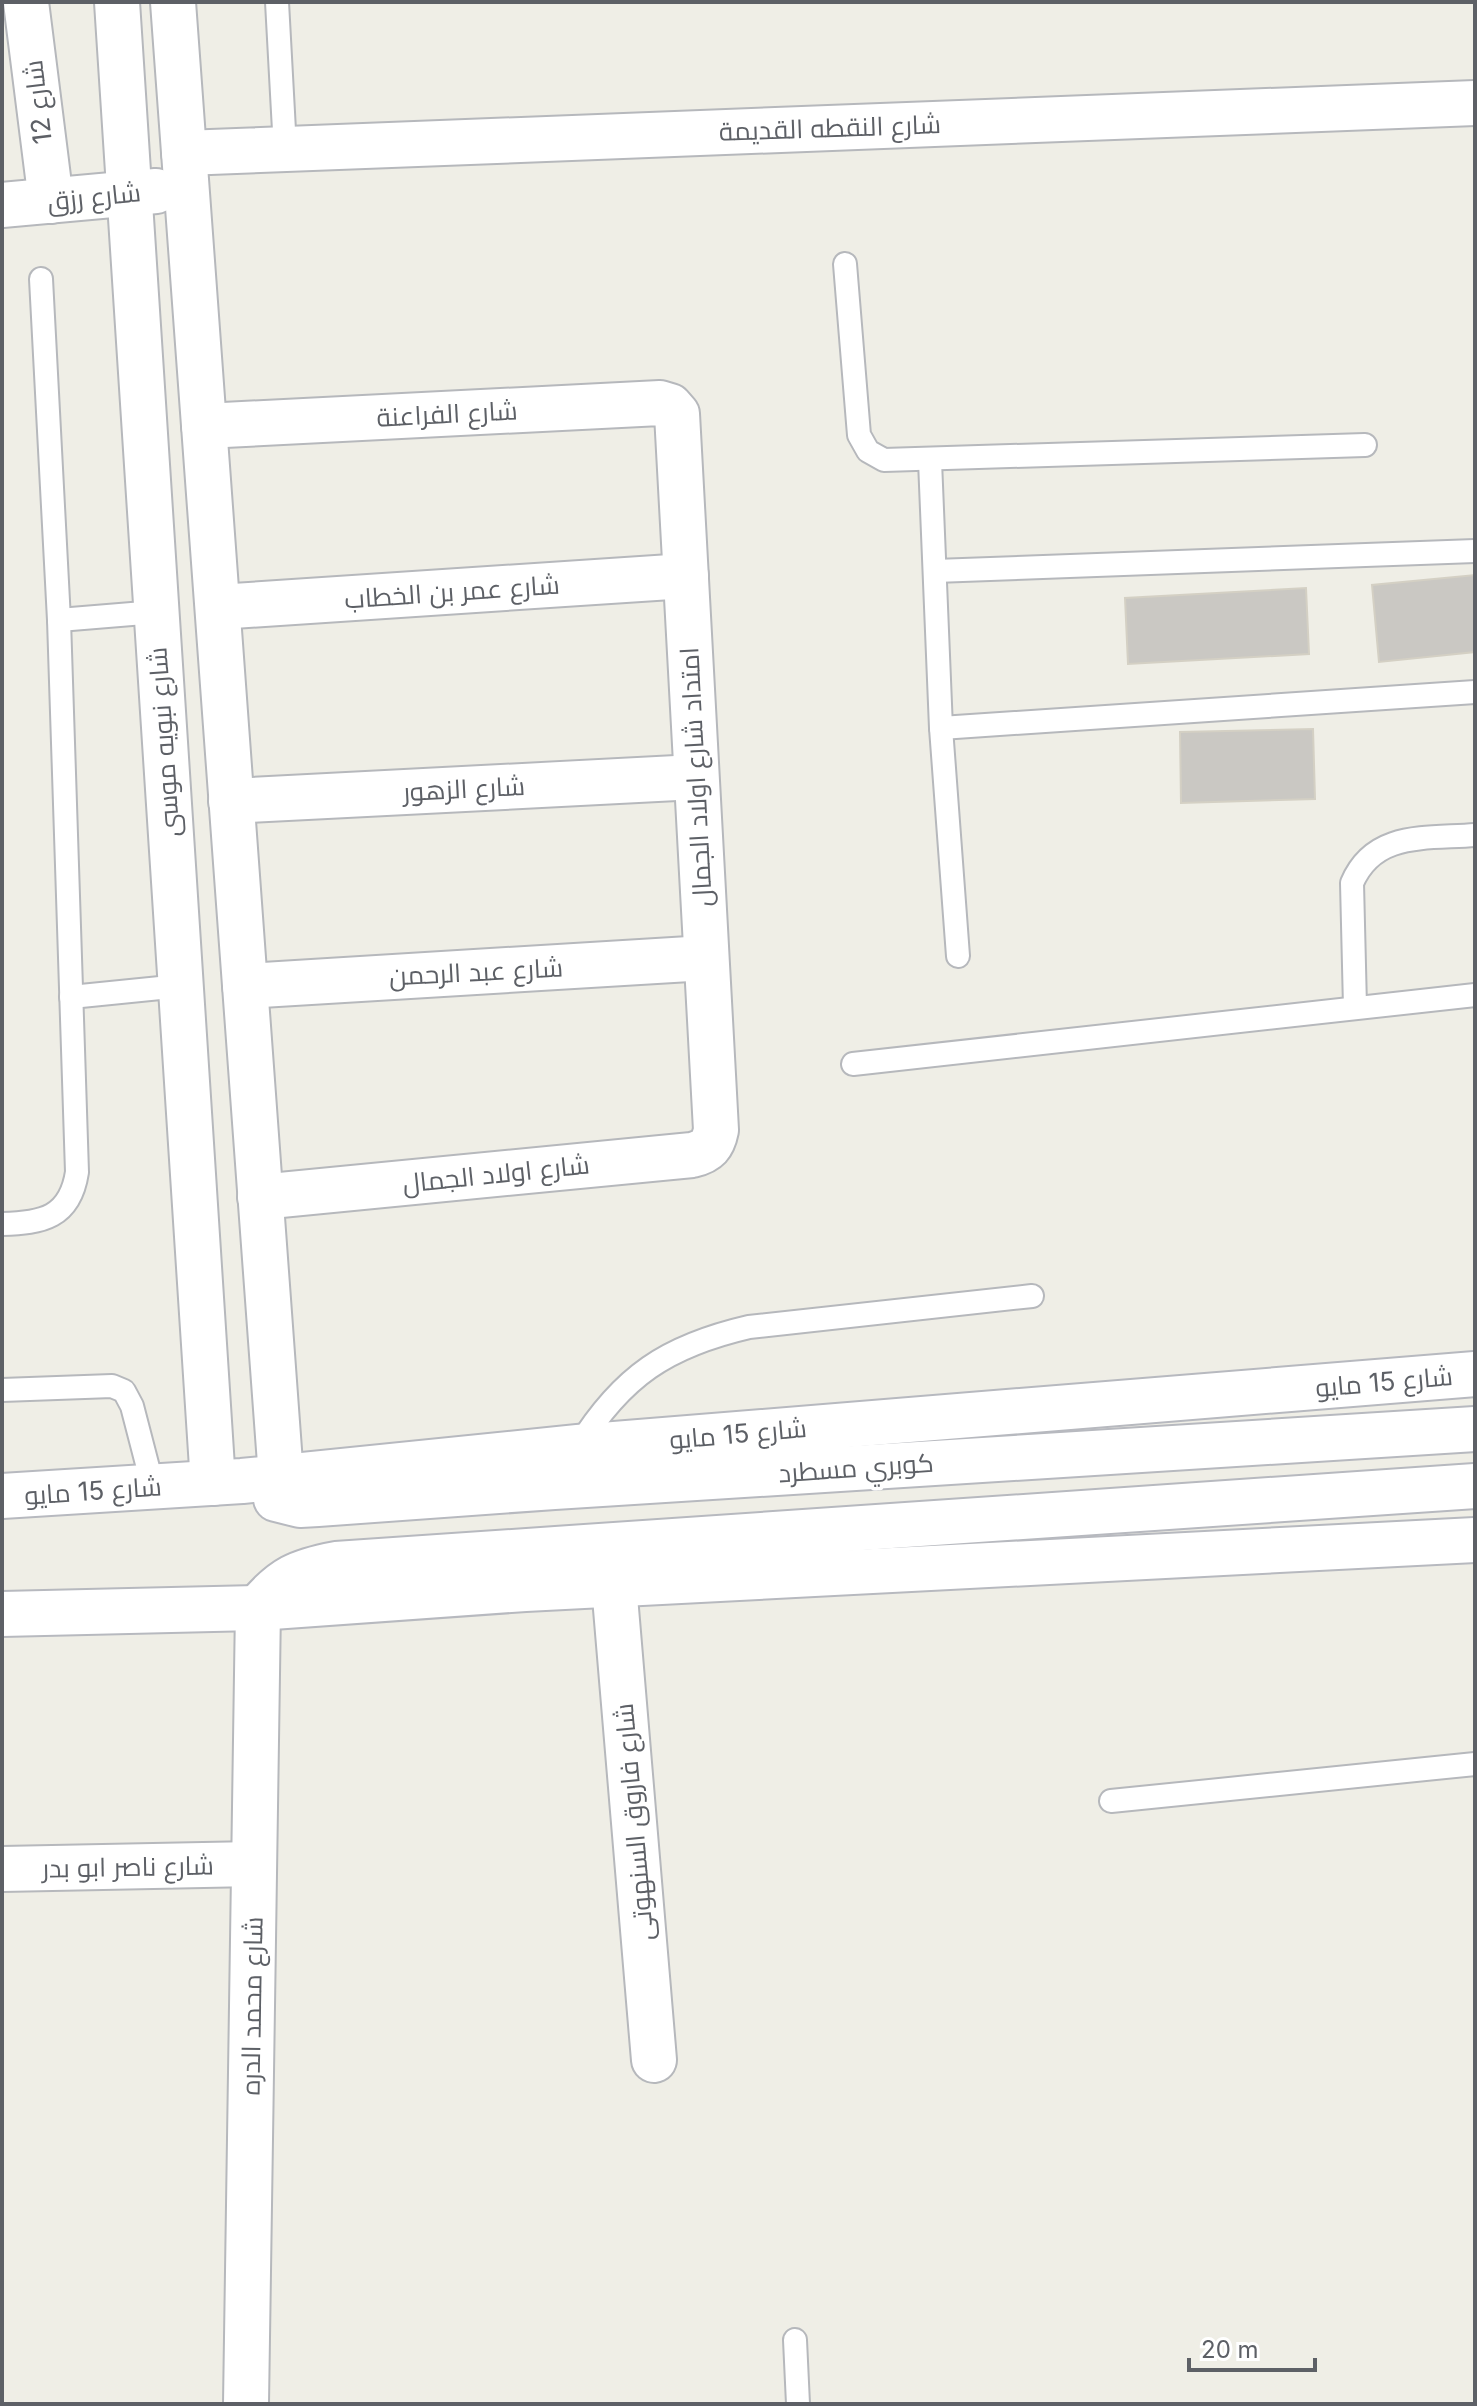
<svg xmlns="http://www.w3.org/2000/svg" width="1477" height="2406" viewBox="0 0 1477 2406" font-family="Inter,Cairo,sans-serif">
	<rect width="100%" height="100%" fill="#efeee6"/>
	<g fill="#cac8c3" stroke="#d4d0c4" stroke-width="2">
		<polygon points="1475,575 1475,652 1379,662 1372,585"/>
		<polygon points="1306,588 1309,654 1128,664 1125,598"/>
		<polygon points="1313,729 1315,799 1181,803 1180,732"/>
	</g>
	<g fill="none" stroke-linecap="round" stroke-linejoin="round">
		<defs>
			<g id="service">
				<polyline points="277,2 285,149"/>
				<polyline points="845,264 859,435 868,451 884,460 1365,445"/>
				<polyline points="930,461 941,728 958,956"/>
				<polyline points="935,571 1475,551"/>
				<polyline points="59,620 156,612"/>
				<polyline points="941,728 1475,692"/>
				<polyline points="71,997 180,986"/>
				<path d="M 1355,1007 L 1352,883 C 1374,831 1426,839 1475,835"/>
				<polyline points="853,1064 1475,995"/>
				<path d="M 2,1224 C 42,1223 70,1218 77,1172 L 59,620 L 41,279"/>
				<polyline points="2,1390 112,1386 124,1391 132,1406 153,1487"/>
				<path d="M 578,1447 C 622,1376 667,1346 749,1327 L 1032,1296"/>
				<polyline points="1111,1801 1475,1764"/>
				<polyline points="795,2340 798,2404"/>
			</g>
			<g id="minor">
				<polyline points="26,2 51,201"/>
				<polyline points="117,2 213,1483"/>
				<polyline points="173,2 281,1477"/>
				<polyline points="184,153 1475,103"/>
				<polyline points="2,205 156,191"/>
				<path d="M 204,426 L 660,403 L 670,406 L 677,414 L 716,1130 C 713,1145 708,1151 692,1155 L 260,1197"/>
				<polyline points="218,607 686,576"/>
				<polyline points="231,801 696,777"/>
				<polyline points="245,986 706,958"/>
				<polyline points="614,1585 654,2060"/>
				<polyline points="2,1869 254,1864"/>
				<polyline points="246,2404 258,1608"/>
			</g>
			<g id="secondary">
				<polyline points="2,1496 242,1481 578,1447 1475,1374"/>
				<polyline points="276,1499 300,1505 318,1504 554,1487 1475,1429"/>
				<path d="M 258,1608 C 282,1578 299,1571 336,1564 L 1475,1486"/>
				<polyline points="2,1614 258,1608 525,1589 1475,1540"/>
			</g>
		</defs>
		<use href="#service" stroke="#b6b8bc" stroke-width="26"/>
		<use href="#minor" stroke="#b6b8bc" stroke-width="48"/>
		<use href="#secondary" stroke="#b7b9bf" stroke-width="48"/>
		<use href="#service" stroke="#fff" stroke-width="22"/>
		<use href="#minor" stroke="#fff" stroke-width="44"/>
		<use href="#secondary" stroke="#fff" stroke-width="44"/>
	</g>
	<g text-anchor="middle" stroke-width="7" stroke-linejoin="round" paint-order="stroke">
		<g font-size="26" fill="#5d6066" stroke="#fff">
			<text transform="translate(38 102) rotate(-97)" y="9">شارع 12</text>
			<text transform="translate(830 128) rotate(-2)" y="9">شارع النقطه القديمة</text>
			<text transform="translate(94 197) rotate(-6)" y="9">شارع رزق</text>
			<text transform="translate(447 414) rotate(-3)" y="9">شارع الفراعنة</text>
			<text transform="translate(452 592) rotate(-4)" y="9">شارع عمر بن الخطاب</text>
			<text transform="translate(164 742) rotate(-94)" y="9">شارع نبويه موسى</text>
			<text transform="translate(696 777) rotate(-93)" y="9">امتداد شارع اولاد الجمال</text>
			<text transform="translate(464 789) rotate(-3)" y="9">شارع الزهور</text>
			<text transform="translate(476 972) rotate(-3)" y="9">شارع عبد الرحمن</text>
			<text transform="translate(496 1174) rotate(-6)" y="9">شارع اولاد الجمال</text>
			<text transform="translate(1384 1382) rotate(-5)" y="9">شارع 15 مايو</text>
			<text transform="translate(738 1434) rotate(-5)" y="9">شارع 15 مايو</text>
			<text transform="translate(856 1468) rotate(-4)" y="9">كوبري مسطرد</text>
			<text transform="translate(93 1491) rotate(-4)" y="9">شارع 15 مايو</text>
			<text transform="translate(634 1822) rotate(-95)" y="9">شارع فاروق السنهوتى</text>
			<text transform="translate(128 1867) rotate(-1)" y="9">شارع ناصر ابو بدر</text>
			<text transform="translate(252 2006) rotate(-89)" y="9">شارع محمد الدره</text>
		</g>
	</g>
	<rect width="1477" height="2406" fill="none" stroke="#5d6066" stroke-width="8"/>
	<path d="M1189 2358v12h126v-12" fill="none" stroke="#5d6066" stroke-width="4"/>
	<text x="1201" y="2358" font-size="24" fill="#5d6066" stroke="#ffffff" stroke-width="6" paint-order="stroke">20 m</text>
</svg>
